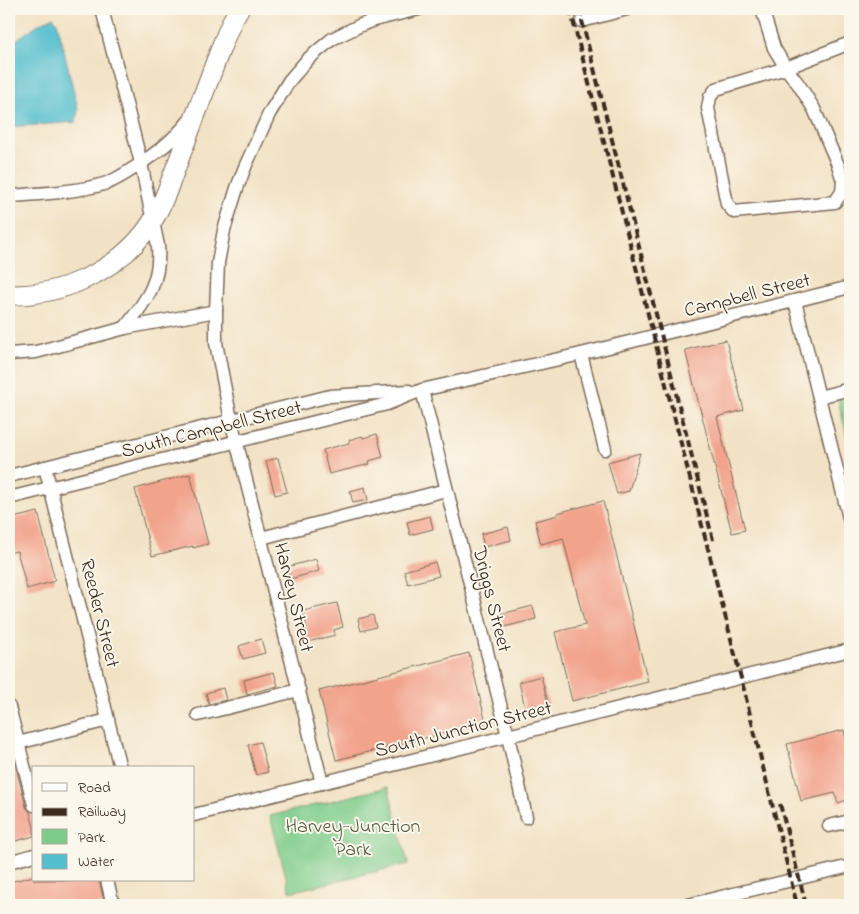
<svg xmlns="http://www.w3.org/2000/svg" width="859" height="914" viewBox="0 0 859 914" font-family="'Indie Flower',sans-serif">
	<rect width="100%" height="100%" fill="#fbf7ec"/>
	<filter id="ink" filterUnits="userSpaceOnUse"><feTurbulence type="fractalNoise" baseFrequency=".02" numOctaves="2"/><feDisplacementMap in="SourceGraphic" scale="10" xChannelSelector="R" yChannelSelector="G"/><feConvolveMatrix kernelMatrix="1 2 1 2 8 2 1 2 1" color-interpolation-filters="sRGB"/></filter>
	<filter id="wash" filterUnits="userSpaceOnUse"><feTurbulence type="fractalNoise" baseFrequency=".0096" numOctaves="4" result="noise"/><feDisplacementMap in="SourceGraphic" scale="20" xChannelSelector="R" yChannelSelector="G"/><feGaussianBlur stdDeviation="1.12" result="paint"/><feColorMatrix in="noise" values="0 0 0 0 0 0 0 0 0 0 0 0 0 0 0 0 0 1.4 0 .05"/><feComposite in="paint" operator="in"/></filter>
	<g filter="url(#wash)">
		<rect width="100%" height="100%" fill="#f2e2c5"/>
		<g fill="#7ecc8b" stroke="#5c7b54">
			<polygon points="850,393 850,449 837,396"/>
			<polygon points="388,787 408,864 290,892 270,816"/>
		</g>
		<polygon fill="#53bece" stroke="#477476" points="53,17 57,22 78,109 76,122 9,127 9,45 37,25"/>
		<g id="blocks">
			<g fill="#f2a38c">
				<polygon points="726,340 744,410 717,417 745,530 732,533 685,350"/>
				<polygon points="377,434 383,457 369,461 370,464 329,474 323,450 349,443 349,440 362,436 363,438"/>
				<polygon points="640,453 629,491 617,494 608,462"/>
				<polygon points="278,458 287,492 275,495 266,461"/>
				<polygon points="190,474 208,544 193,548 193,546 152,556 135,489"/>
				<polygon points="365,487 368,500 353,503 350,491"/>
				<polygon points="603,501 648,682 572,701 555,632 585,625 563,538 541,544 535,521 558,515 557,513"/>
				<polygon points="38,512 55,581 27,589 17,551 9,553 9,519"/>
				<polygon points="430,516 433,529 410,535 407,522"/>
				<polygon points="508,527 511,540 484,547 481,534"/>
				<polygon points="316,559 319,571 290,579 287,567"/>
				<polygon points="435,562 439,576 408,584 404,571"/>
				<polygon points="337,603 343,627 334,630 335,635 308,642 305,629 307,628 303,611"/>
				<polygon points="533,606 536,619 504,627 501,614"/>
				<polygon points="373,615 376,627 361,631 358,619"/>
				<polygon points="261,639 265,653 243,659 239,646"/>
				<polygon points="469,653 486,723 336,760 319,691"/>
				<polygon points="274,672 278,686 247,694 244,680"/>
				<polygon points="541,676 549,706 526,711 519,682"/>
				<polygon points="223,688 226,700 209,704 206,693"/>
				<polygon points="844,730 850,755 850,799 838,803 835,793 801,801 787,744"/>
				<polygon points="260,742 268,772 256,775 248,745"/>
				<polygon points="9,744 10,744 26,807 30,812 34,828 34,836 9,843"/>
				<polygon points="34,876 34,880 99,880 105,905 9,905 9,882"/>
			</g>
		</g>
	</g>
	<g filter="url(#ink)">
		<use href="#blocks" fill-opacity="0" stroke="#7b6a58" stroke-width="1"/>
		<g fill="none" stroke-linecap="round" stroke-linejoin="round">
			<defs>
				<g id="minor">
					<path d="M 102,9 L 141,163 L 158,246 C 161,283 146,300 125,328"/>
					<polyline points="762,9 774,48 786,68 799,85 814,109 838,165 843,181 842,192 835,202 734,212 727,204 708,108 710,97 716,89 786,68 850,43"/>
					<polyline points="582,21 627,9"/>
					<path d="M 9,196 C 38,194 80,192 107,183 C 118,179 128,172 137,166 C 156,153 174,140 189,121"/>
					<polyline points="795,301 850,522"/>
					<polyline points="9,354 36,352 125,328 216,311"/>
					<polyline points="581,354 605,449"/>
					<polyline points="422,390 508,736 526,817"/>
					<polyline points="819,397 850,389"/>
					<polyline points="45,467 120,768"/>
					<polyline points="9,476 330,396 409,391"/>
					<polyline points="9,498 387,404 422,390 581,354 850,287"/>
					<polyline points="261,538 446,490"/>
					<polyline points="9,707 34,805"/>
					<polyline points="198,715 299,690"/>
					<polyline points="18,743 108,720"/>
					<polyline points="322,783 231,420 216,343 216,311 218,263 224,230 237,188 245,167 269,114 289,81 308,59 332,39 361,25 374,20 419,9"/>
					<polyline points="194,815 850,650"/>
					<polyline points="829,826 850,821"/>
					<polyline points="9,862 34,855"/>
					<polyline points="107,880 113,905"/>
					<polyline points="688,905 850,866"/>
				</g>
				<path id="highway" d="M 9,295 C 60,296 113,273 145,232 C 155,220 161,206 167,191 L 222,45 L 232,21 L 239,9"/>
			</defs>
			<use href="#minor" stroke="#7b6a58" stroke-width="15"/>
			<use href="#highway" stroke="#7b6a58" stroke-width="21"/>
			<use href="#minor" stroke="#fff" stroke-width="12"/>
			<use href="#highway" stroke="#fff" stroke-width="19"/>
			<g stroke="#3b2a1e" stroke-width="4" stroke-dasharray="8 4" stroke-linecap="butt">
				<polyline points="570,9 741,678 797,905"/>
				<polyline points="579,9 714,544"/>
				<polyline points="780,804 806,905"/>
			</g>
		</g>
	</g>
	<g text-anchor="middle" stroke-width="4" stroke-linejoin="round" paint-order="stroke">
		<g font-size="20" fill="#3b2a1e" stroke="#fbf7ec">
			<text transform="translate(747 294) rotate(-14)" y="7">Campbell Street</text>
			<text transform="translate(211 428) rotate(-14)" y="7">South Campbell Street</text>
			<text transform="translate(295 597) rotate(76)" y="7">Harvey Street</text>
			<text transform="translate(493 599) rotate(76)" y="7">Driggs Street</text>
			<text transform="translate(101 613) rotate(76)" y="7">Reeder Street</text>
			<text transform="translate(463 728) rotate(-14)" y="7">South Junction Street</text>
		</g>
		<g font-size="20" fill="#4f5b3f" stroke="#fbf7ec">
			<text x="353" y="832">Harvey-Junction<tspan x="353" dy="23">Park</tspan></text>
		</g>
	</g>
	<rect width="859" height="914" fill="none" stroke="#fbf7ec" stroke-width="30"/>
	<rect x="32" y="766" width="162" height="115" fill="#fbf7ec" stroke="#aea59a"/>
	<rect x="42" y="783" width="25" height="8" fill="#ffffff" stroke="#aea59a"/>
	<text x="78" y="792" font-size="15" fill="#3b2a1e">Road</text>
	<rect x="42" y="808" width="25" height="8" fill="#3b2a1e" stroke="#aea59a"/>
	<text x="78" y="816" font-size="15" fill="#3b2a1e">Railway</text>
	<rect x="42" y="829" width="25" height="15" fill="#7ecc8b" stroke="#aea59a"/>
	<text x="78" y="842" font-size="15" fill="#3b2a1e">Park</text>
	<rect x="42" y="854" width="25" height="15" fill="#53bece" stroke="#aea59a"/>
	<text x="78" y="866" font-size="15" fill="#3b2a1e">Water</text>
</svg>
